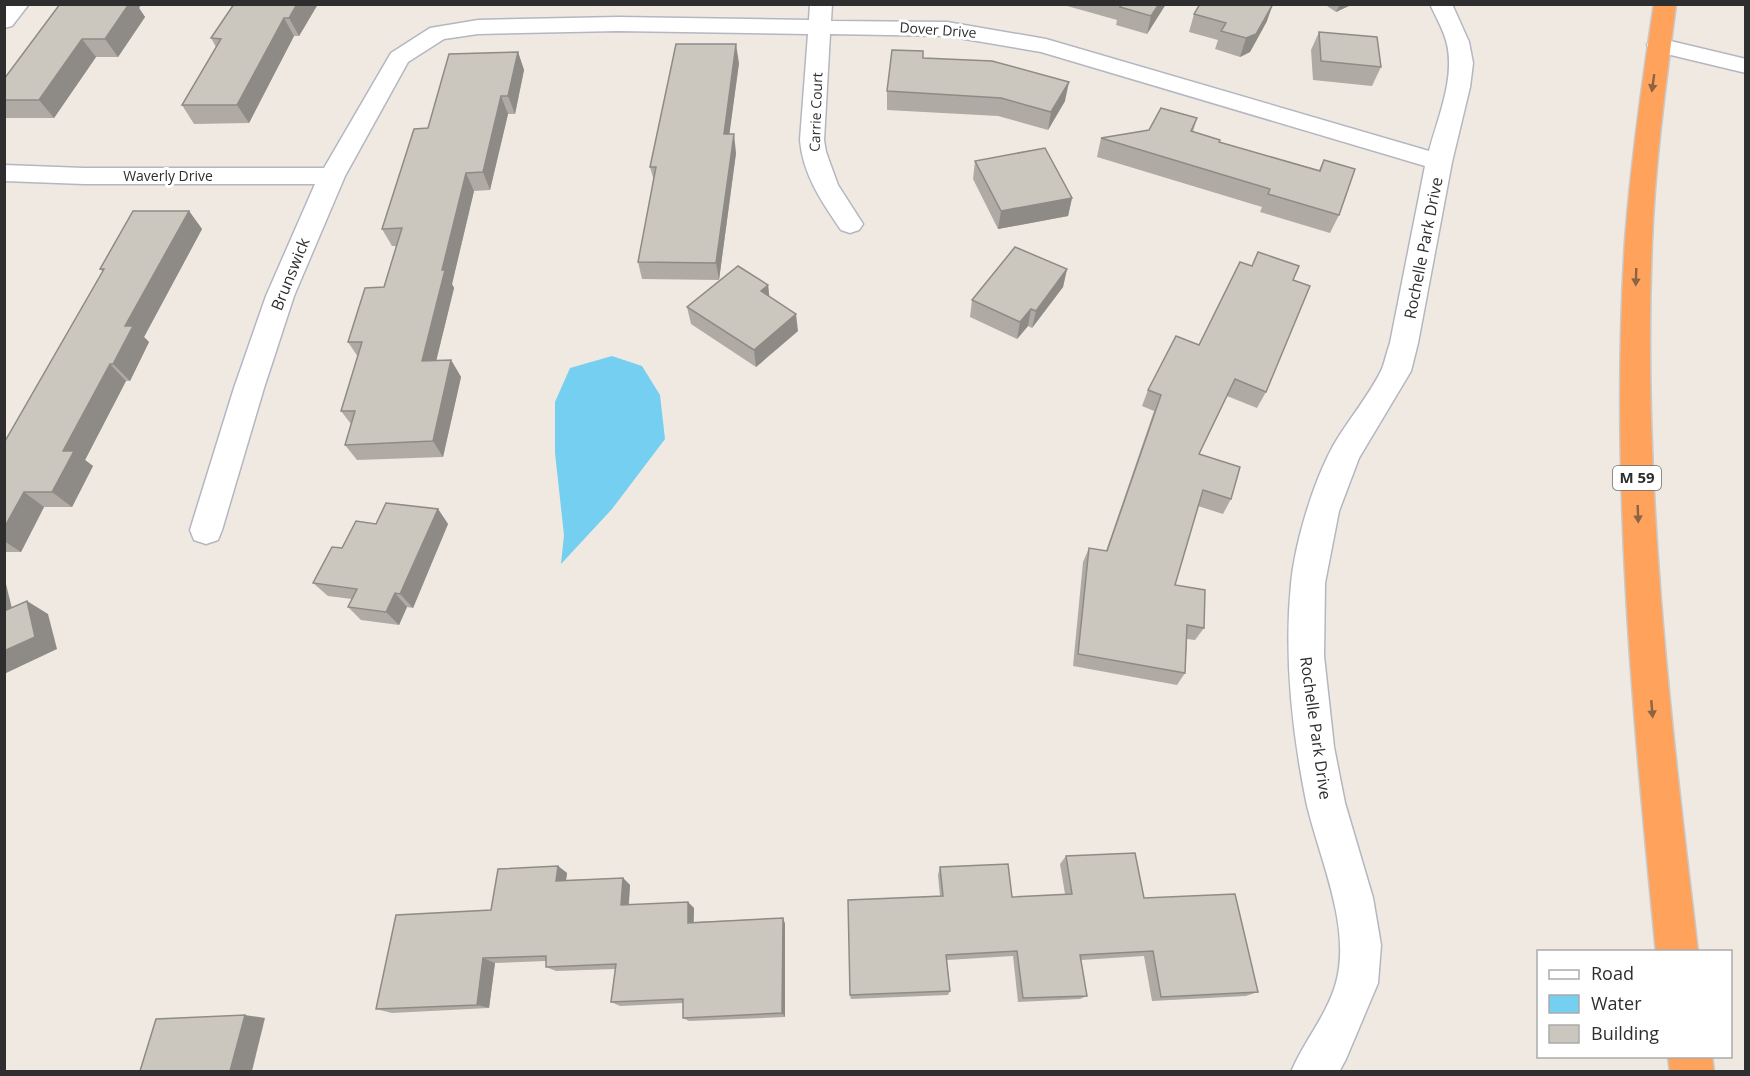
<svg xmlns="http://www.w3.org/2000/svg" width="1750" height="1076" viewBox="0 0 1750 1076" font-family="'Open Sans',sans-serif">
	<rect width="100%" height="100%" fill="#efe9e1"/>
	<polygon fill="#75cff0" points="612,356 642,366 660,395 665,439 612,509 561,564 564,535 555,453 555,402 570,368"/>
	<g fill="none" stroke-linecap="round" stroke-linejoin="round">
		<defs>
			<g id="minor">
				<polygon points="6,4 29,4 12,26 4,28"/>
				<path d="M 810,4 L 832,4 L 831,21 L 947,22 L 1046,39 L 1429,151 C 1438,117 1455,79 1447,44 C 1444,31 1436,17 1430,4 L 1452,4 L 1469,42 L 1473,63 L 1470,87 L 1452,162 L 1418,343 L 1411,371 L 1359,458 L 1339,511 L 1325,583 L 1324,656 L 1334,747 L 1345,803 L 1373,898 L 1381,945 L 1378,983 L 1346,1059 L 1339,1072 L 1291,1072 C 1304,1041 1327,1015 1336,983 C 1352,925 1318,856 1306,801 C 1292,731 1284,656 1291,584 C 1295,542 1313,483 1333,446 C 1348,420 1369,396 1382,369 C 1385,361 1387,351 1390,343 L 1425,166 L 1041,52 L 947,36 L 830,34 L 824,140 L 826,152 L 838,185 L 863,224 L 859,230 L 850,233 L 841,230 C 822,202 803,175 800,140 L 808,34 L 618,31 L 478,34 L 444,39 L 408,62 L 345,176 L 294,296 L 264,388 L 222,530 L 218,540 L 206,544 L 194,540 L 190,530 L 234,388 L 266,296 L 315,184 L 84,184 L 4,181 L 4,165 L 84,168 L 324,168 L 391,53 L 430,28 L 478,20 L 618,17 L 809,20 Z"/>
				<polygon points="1658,38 1746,59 1746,73 1650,50 1647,45 1650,40"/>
			</g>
			<g id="highway">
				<path d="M 1654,4 L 1676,4 C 1666,83 1655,162 1652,242 C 1642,479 1670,716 1698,952 L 1656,952 C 1633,716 1610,478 1625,241 C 1631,162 1642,83 1654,4 Z"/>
				<polygon points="1668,1056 1712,1056 1714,1072 1670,1072"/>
			</g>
		</defs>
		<use href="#minor" stroke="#b4b7c1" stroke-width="3"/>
		<use href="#highway" stroke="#c9c9c9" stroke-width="3"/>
		<use href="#minor" fill="#fff" fill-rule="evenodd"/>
		<use href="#highway" fill="#ffa35c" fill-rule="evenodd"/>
	</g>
	<g fill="#afaba4">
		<polygon points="318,4 299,36 294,36 249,123 194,124 182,105 216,47 211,38"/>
		<polygon points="1060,4 1166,4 1147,34 1116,25 1117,20"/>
		<polygon points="1324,4 1353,4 1336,12"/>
		<polygon points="139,8 145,17 118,57 96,57 54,118 4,118 4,79"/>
		<polygon points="1194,14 1267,21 1250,52 1240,57 1215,49 1218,40 1189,32"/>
		<polygon points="1319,32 1381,67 1372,86 1313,80 1311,50"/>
		<polygon points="518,52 524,70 515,114 508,114 490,190 474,191 452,284 454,288 436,361 451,360 461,377 443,457 357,460 345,445 351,424 341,411 358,357 348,342 384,287 396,246 392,246 382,229 428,128"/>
		<polygon points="923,58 1065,101 1048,130 998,116 887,110 887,91"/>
		<polygon points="739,63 729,134 736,153 719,280 642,279 638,262 654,181 650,167"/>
		<polygon points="1197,118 1193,132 1220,142 1319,170 1324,160 1339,215 1330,233 1260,212 1262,207 1097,157 1101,138 1149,130"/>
		<polygon points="975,161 1072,198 1068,216 998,229 973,179"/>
		<polygon points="189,211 202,229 144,337 149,342 130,381 126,381 85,460 93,466 72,507 44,507 21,552 4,552 4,443 103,272 100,269"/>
		<polygon points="1067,269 1063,287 1032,328 1028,326 1017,339 970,317 972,300"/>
		<polygon points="1293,280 1266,392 1257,408 1227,396 1199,454 1231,499 1223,514 1198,506 1175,585 1204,628 1195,640 1187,639 1185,673 1177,685 1073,666 1083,562 1089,548 1106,551 1154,411 1142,406 1148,390 1199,345"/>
		<polygon points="768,285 769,296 798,331 756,367 691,324 687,307"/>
		<polygon points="438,509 448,524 413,608 407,607 399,625 361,620 348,607 352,599 328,596 313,583 342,548 376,524"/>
		<polygon points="1066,856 1144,898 1258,992 1246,996 1152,1001 1144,956 1081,960 1087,996 1080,999 1018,1002 1013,956 947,960 950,991 948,995 851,999 850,995 940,896 938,875 940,867 1012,897 1065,894 1060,864"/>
		<polygon points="558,866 567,873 566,880 623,878 630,885 629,905 694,908 694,922 783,918 785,924 785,1017 689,1021 683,1018 683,1003 620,1006 611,1002 615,969 556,971 546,967 546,961 495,963 489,1008 392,1013 376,1009 491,910"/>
	</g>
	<g fill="#8e8b86">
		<polygon points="125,4 142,4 139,8 145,17 118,57 105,39"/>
		<polygon points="297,4 318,4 299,36 289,18"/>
		<polygon points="1159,4 1166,4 1147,34 1151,16"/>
		<polygon points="1273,4 1267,21 1250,52 1240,57 1246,38"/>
		<polygon points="1340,4 1353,4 1336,12"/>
		<polygon points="284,18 294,36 249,123 237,105"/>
		<polygon points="82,39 96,57 54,118 39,100"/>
		<polygon points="736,44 739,63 727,152 724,134"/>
		<polygon points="518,52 524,70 515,114 508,96"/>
		<polygon points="1069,82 1065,101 1048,130 1051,112"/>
		<polygon points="501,96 508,114 490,190 483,172"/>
		<polygon points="734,134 736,153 719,280 716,263"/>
		<polygon points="466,173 474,191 452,284 454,288 432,378 422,361 442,270"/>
		<polygon points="1072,198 1068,216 998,229 1001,211"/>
		<polygon points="189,211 202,229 144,337 149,342 130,381 113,364 125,326"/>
		<polygon points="1067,269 1063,287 1032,328 1036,311"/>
		<polygon points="768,285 770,302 761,291"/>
		<polygon points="1031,309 1028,326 1017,339 1020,322"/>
		<polygon points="796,314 798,331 756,367 754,350"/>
		<polygon points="451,360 461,377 443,457 433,441"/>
		<polygon points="110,364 126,381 85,460 93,466 72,507 52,492 63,451"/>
		<polygon points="24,492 44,507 21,552 4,541 4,528"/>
		<polygon points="438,509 448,524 413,608 400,594"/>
		<polygon points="4,583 6,584 17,629 4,622"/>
		<polygon points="395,593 407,607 399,625 386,612"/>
		<polygon points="27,601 48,614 57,649 4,674 4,651"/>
		<polygon points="558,866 567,873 565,888 556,881"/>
		<polygon points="623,878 630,885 628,911 621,905"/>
		<polygon points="688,902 694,908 693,929 688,923"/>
		<polygon points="783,918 785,924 785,1017 782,1013"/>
		<polygon points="483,958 495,963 489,1008 477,1005"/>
		<polygon points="245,1015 265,1018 252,1071 230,1071"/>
	</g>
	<g fill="#cbc7bf" stroke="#8e8b86" stroke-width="1.5">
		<polygon points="60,4 129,4 105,39 82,39 39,100 4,100 4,79"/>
		<polygon points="234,4 297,4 289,18 284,18 237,105 182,105 221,39 211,38"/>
		<polygon points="1122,4 1159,4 1151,16 1120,7"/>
		<polygon points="1200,4 1273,4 1256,34 1246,38 1221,31 1226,23 1194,14"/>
		<polygon points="1319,32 1377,37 1381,67 1321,61"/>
		<polygon points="676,44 736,44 724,134 734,134 716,263 638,262 656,167 650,167"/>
		<polygon points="892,50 923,51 923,58 992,61 1069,82 1051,112 1001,98 887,91"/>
		<polygon points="518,52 508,96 501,96 483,172 466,173 442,270 445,270 422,361 451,360 433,441 345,445 355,411 341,411 362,342 348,342 365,288 384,287 402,228 382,229 414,129 428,128 449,54"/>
		<polygon points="1161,108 1197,118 1191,131 1220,140 1219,142 1320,171 1324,160 1355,169 1339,215 1268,194 1270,189 1101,138 1149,130"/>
		<polygon points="1045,148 1072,198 1001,211 975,161"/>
		<polygon points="133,211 189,211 125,326 133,326 113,364 110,364 63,451 74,451 52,492 24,492 4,528 4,443 104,269 100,269"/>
		<polygon points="1015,247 1067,269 1036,311 1031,309 1020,322 972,300"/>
		<polygon points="1258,252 1299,266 1293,280 1310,286 1266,392 1235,379 1199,454 1240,467 1231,499 1203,490 1175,585 1205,590 1204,628 1187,625 1185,673 1078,654 1089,548 1107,551 1161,395 1148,390 1176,336 1199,345 1240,262 1252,266"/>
		<polygon points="738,266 768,285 761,291 796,314 754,350 687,307"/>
		<polygon points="386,503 438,509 400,594 395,593 386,612 348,607 357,589 313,583 332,547 342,548 356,521 376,524"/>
		<polygon points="27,601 35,637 4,651 4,611"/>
		<polygon points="1135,853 1144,898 1235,894 1258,992 1161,997 1153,951 1080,955 1087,996 1023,998 1017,951 946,955 950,991 850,995 848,900 943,896 940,867 1008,864 1012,897 1072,894 1066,856"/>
		<polygon points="558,866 556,881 623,878 621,905 688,902 688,923 783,918 782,1013 683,1018 683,999 611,1002 616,964 546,967 546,956 483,958 477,1005 376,1009 396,915 491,910 498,869"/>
		<polygon points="245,1015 230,1071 140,1071 156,1019"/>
	</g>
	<defs><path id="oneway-solid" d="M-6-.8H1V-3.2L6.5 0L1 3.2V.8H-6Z" transform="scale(1.5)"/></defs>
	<g fill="#8c6343">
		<use href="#oneway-solid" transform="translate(1653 83) rotate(98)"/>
		<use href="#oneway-solid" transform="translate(1636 277) rotate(92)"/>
		<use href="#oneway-solid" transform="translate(1638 514) rotate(88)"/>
		<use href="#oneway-solid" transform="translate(1652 709) rotate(85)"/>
	</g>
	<g text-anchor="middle" stroke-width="6" stroke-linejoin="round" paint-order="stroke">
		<g font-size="14" fill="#2e2e2e" stroke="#fff">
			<text transform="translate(938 30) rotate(4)" y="5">Dover Drive</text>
			<text transform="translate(816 112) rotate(-88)" y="5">Carrie Court</text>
			<text x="168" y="181">Waverly Drive</text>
		</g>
		<rect fill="#fff" stroke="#6d6d6d" stroke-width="1.5" x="1613" y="466" width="48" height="24" rx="4.5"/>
		<g font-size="15" font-weight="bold" fill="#2e2e2e">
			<text x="1637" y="483">M 59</text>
		</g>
		<g font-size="16" fill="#2e2e2e" stroke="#fff">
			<text transform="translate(1423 248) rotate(-79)" y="6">Rochelle Park Drive</text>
			<text transform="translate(290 274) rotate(-68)" y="6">Brunswick</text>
			<text transform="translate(1316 728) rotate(82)" y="6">Rochelle Park Drive</text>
		</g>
	</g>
	<rect width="1750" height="1076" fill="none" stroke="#2e2e2e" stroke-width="12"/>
	<rect x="1537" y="950" width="195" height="108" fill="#ffffff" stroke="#ababab" stroke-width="1.5"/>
	<rect x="1549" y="970" width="30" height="9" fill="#ffffff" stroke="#ababab" stroke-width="1.5"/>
	<text x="1591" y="980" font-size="18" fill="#2e2e2e">Road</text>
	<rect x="1549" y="995" width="30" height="18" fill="#75cff0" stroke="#ababab" stroke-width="1.5"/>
	<text x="1591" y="1010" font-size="18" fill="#2e2e2e">Water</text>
	<rect x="1549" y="1025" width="30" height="18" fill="#cbc7bf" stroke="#ababab" stroke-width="1.5"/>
	<text x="1591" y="1040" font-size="18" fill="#2e2e2e">Building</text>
</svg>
